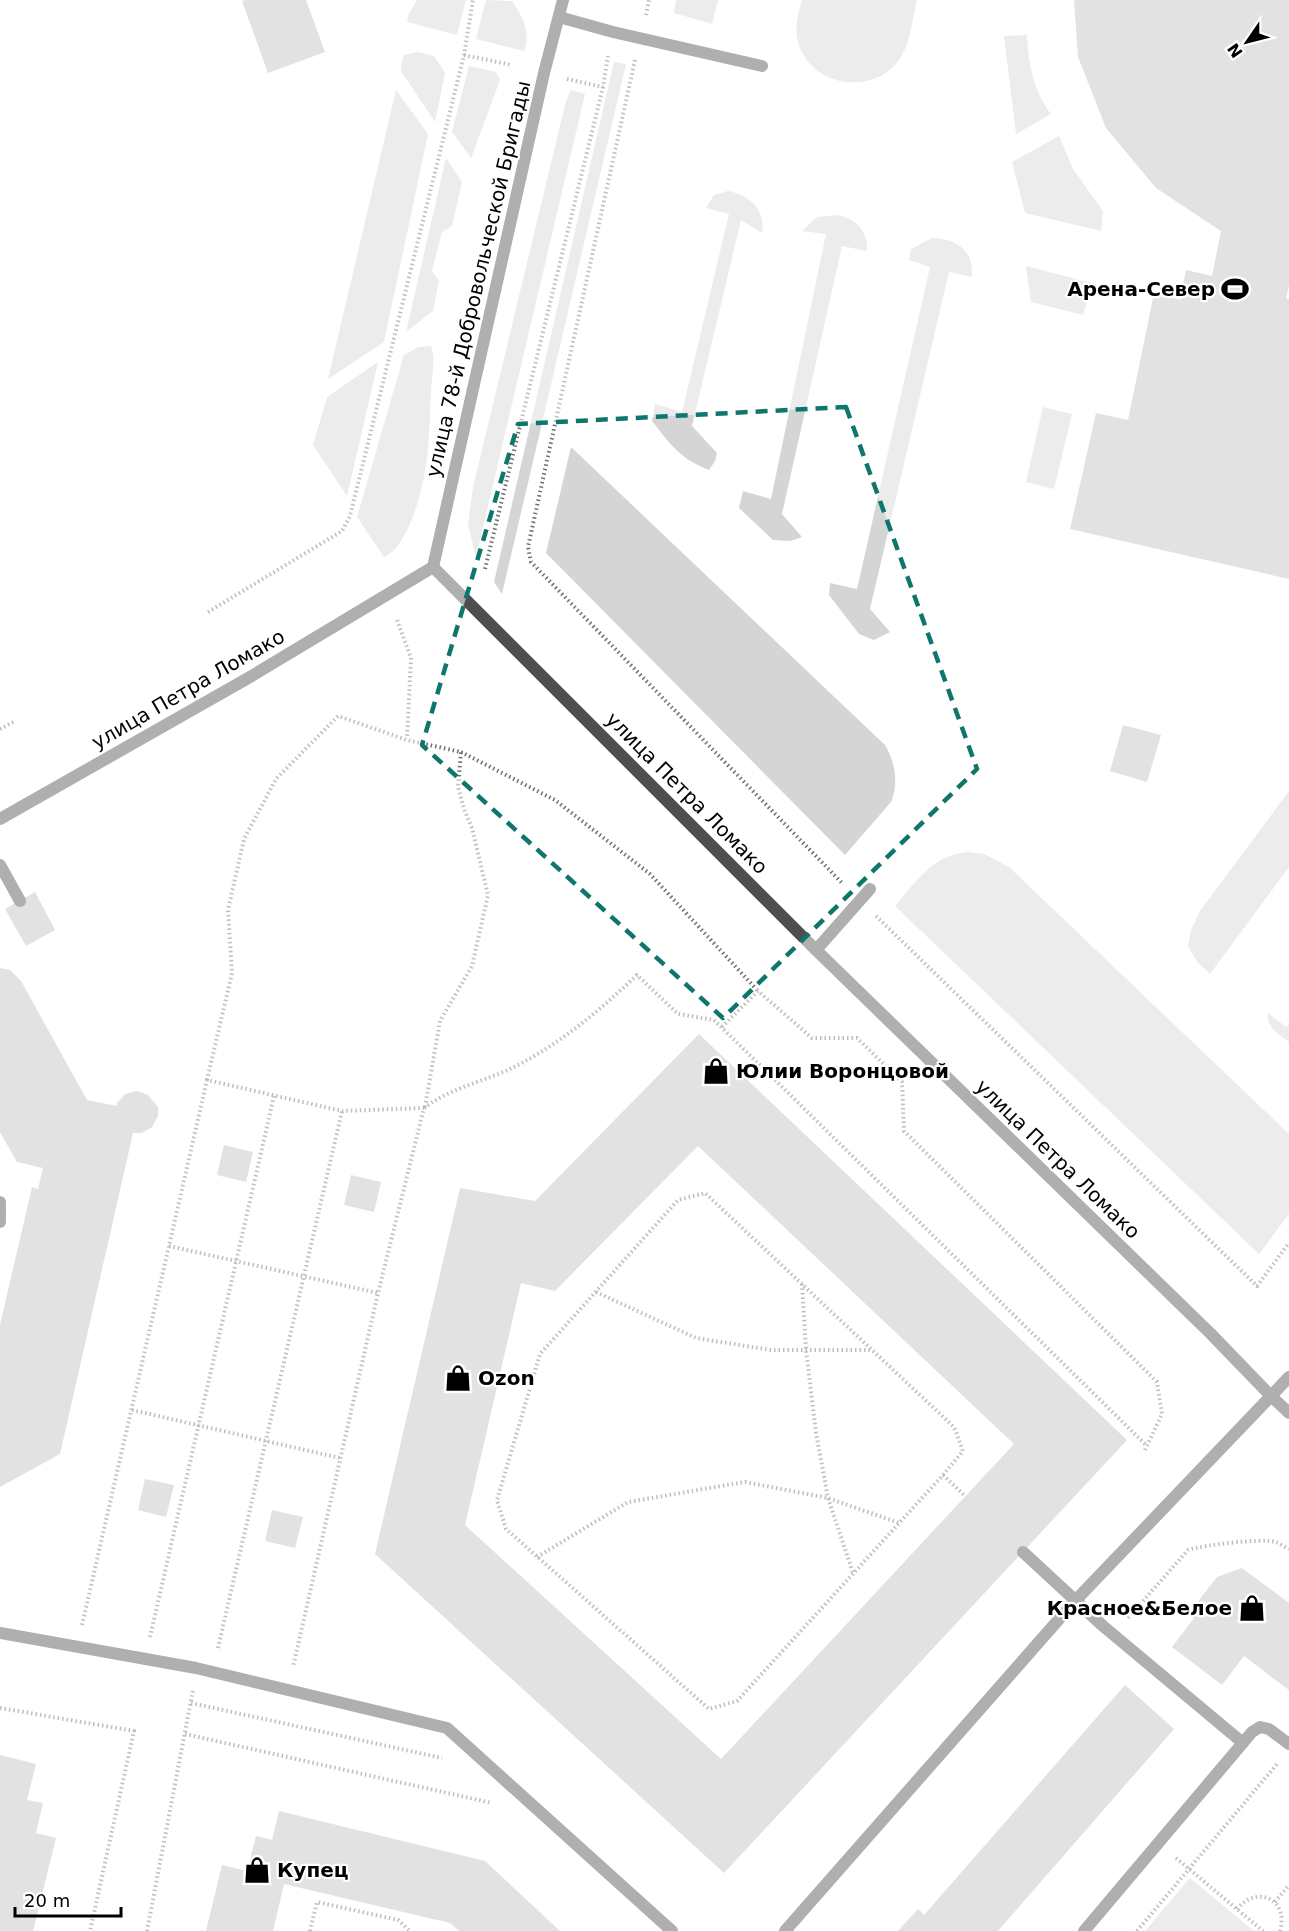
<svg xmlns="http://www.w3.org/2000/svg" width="1289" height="1931" viewBox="0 0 1289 1931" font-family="'DejaVu Sans',sans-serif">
	<rect width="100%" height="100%" fill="#fff"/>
	<g fill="#d5d5d5">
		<polygon points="417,0 466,0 457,35 407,22 409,13"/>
		<path d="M 486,0 L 512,1 C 523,17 531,32 524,51 L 476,39 Z"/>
		<polygon points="676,0 718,0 712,24 674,13"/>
		<path d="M 802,0 L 917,0 C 912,21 910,49 895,65 C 864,97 805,83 797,37 C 795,25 799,11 802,0 Z"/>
		<path d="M 1027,35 C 1028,62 1034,92 1051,114 L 1016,134 L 1004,36 Z"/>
		<polygon points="418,52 434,56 445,73 435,122 401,71 401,64 404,55"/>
		<polygon points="614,62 626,64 502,594 494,582"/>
		<polygon points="469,66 496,72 500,80 471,158 452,132"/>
		<polygon points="396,90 428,134 384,342 328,379"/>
		<polygon points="571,90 585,94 476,557 468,525 473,487 566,101"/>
		<polygon points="1059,136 1073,169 1103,211 1101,231 1025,213 1012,162"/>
		<polygon points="446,158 462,182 452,226 442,232 432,271 439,281 433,311 406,332"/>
		<path d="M 728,191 C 749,195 766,209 762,233 L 741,220 L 692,426 L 717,453 L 715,461 L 709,470 C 679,458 671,445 652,421 L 655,404 L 682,412 L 729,214 L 706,208 L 714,195 Z"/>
		<path d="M 839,215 C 857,220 868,231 867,251 L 842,246 L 782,514 L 802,537 L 791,541 L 773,540 L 739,508 L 743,491 L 771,499 L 826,234 L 802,231 L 817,217 Z"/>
		<path d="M 932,238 C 957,239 974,250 972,277 L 949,272 L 870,609 L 890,632 L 874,640 L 859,634 L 829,595 L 830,583 L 857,589 L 930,267 L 909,260 L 911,249 Z"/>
		<polygon points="1026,266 1092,283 1083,315 1031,302"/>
		<path d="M 431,346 C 436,361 432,375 431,391 C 429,439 429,480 409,526 C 404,537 396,552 384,557 L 357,517 L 404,355 L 418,347 Z"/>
		<polygon points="378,362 347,496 313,445 327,397"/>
		<polygon points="1043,407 1072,414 1054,489 1026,482"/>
		<path d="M 571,447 L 885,745 C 895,762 899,783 891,802 L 845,855 L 546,553 Z"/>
		<polygon points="1289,791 1289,867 1210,974 1197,962 1188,946 1191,930 1200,911"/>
		<path d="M 967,852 L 984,854 L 1009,867 L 1289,1134 L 1289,1214 L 1259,1254 L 895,906 C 917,881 931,856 967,852 Z"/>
		<path d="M 1268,1013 L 1286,1027 L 1289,1024 L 1289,1042 C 1279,1035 1266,1027 1268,1013 Z"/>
		<polygon points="1190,1878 1254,1931 1145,1931"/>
	</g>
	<g fill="#bebebe" fill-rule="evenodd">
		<polygon points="245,0 306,0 325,52 268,73 242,1"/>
		<polygon points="1074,0 1289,0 1289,285 1286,299 1289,299 1289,579 1070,529 1096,413 1128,420 1154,293 1180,300 1186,270 1212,276 1221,231 1156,188 1106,128 1078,57"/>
		<polygon points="1123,725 1161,735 1147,782 1110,771"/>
		<polygon points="35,892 55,930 26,946 5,909"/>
		<polygon points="0,968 10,970 21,981 87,1100 117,1106 117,1103 125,1094 137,1091 148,1095 158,1107 158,1116 152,1127 142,1133 133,1133 60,1454 0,1487 0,1325 32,1187 38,1189 43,1168 17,1162 0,1132"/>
		<path d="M 699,1034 L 1127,1440 L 724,1873 L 375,1554 L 460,1188 L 535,1201 ZM 698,1146 L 1014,1444 L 721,1759 L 465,1525 L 521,1283 L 555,1291 Z"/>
		<polygon points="224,1145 253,1152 246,1182 217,1175"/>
		<polygon points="351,1175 381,1182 374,1212 344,1205"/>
		<polygon points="145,1479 174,1485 166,1517 138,1510"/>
		<polygon points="272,1510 303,1517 295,1548 265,1541"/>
		<polygon points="1242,1568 1289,1603 1289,1690 1244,1656 1222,1685 1172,1647 1194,1618 1188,1614 1217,1577"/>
		<polygon points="1125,1685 1174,1729 998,1931 898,1931 918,1909 924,1915"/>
		<polygon points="0,1755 36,1764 27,1800 43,1803 36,1833 56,1838 33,1931 0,1931"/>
		<polygon points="279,1811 485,1861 560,1931 459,1931 450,1923 284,1884 273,1931 206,1931 222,1865 247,1871 256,1836 272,1840"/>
	</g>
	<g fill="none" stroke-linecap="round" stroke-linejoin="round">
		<g stroke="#707070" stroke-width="4" stroke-dasharray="1.5 3" stroke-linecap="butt">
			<polyline points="646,15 649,0"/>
			<polyline points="464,55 512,65"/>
			<polyline points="635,60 528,547 531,562 843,884"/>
			<polyline points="567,79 603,87"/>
			<polyline points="485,569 603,87 608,56"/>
			<polyline points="208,612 342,531 350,516 464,55 473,0"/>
			<polyline points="397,620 411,658 407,739"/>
			<polyline points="0,729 15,721"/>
			<polyline points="461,752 555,800 650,874 758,991"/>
			<polyline points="876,916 1257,1286 1289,1243"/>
			<polyline points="722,1027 758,991 812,1038 857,1038 902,1082 904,1131 1157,1382 1162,1414 1145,1450"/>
			<polyline points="207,1080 232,973 228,910 244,839 276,779 338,716 407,740 461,752 458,787 464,809 472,828 488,895 472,966 440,1021 425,1107"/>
			<path d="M 424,1108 C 450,1088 483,1082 512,1068 C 559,1045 599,1011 637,975 L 678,1014 L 714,1020 L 1147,1446"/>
			<polyline points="169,1246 378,1293"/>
			<polyline points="802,1284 806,1350 816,1433 828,1498 853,1573"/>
			<polyline points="596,1292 696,1338 771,1350 872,1350"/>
			<polyline points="132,1410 340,1458"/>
			<polyline points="943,1475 963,1451 954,1427 705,1193 678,1200 540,1354 497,1500 506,1529 709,1709 737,1701 943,1475 965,1496"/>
			<polyline points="537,1557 628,1502 745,1482 828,1498 899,1523"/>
			<path d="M 1128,1618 L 1188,1550 C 1204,1545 1261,1538 1276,1542 C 1280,1544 1285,1547 1289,1549"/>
			<polyline points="82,1625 207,1080 342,1111 424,1108 378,1293 293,1667"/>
			<polyline points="150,1637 274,1096"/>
			<polyline points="218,1648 342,1111"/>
			<polyline points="191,1703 442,1758"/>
			<polyline points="0,1708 134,1731 90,1931"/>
			<polyline points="185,1734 492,1803"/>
			<polyline points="1176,1858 1263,1931"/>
			<polyline points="1275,1902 1289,1885"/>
			<path d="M 1237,1909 C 1258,1884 1289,1900 1280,1931"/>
			<polyline points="147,1931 193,1690"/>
			<polyline points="310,1931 317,1902 398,1920 410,1931"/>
			<polyline points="1137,1931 1277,1764"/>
		</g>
		<g stroke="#4e4e4e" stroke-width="12">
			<polyline points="559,17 613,32 762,66"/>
			<polyline points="0,865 20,901"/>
			<polyline points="816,950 870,889"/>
			<polyline points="0,1202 0,1222"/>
			<polyline points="1023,1552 1103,1626 1243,1743"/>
			<polyline points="0,1633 196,1668 447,1728 672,1931"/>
			<polyline points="785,1931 1075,1601 1271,1396 1289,1413"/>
			<polyline points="1084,1931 1252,1732 1260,1727 1269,1729 1289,1744"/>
		</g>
		<g stroke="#4e4e4e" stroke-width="12">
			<polyline points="433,567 816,950 1211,1334 1271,1396 1289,1377"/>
			<polyline points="433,567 544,73 563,0"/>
			<polyline points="0,819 250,677 433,567"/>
		</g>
	</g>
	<path d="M0 0H1289V1931H0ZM 846,407 L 977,769 L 723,1018 L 422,745 L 518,424 Z" fill="#fff" fill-opacity=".55" fill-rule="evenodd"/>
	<path fill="none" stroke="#0f766e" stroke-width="4.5" stroke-dasharray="12 8" stroke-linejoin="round" d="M 846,407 L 977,769 L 723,1018 L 422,745 L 518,424 Z"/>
	<defs>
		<symbol id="stadium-bare" viewBox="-9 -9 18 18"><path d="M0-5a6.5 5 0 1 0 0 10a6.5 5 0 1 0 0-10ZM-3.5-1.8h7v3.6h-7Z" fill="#000" stroke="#fff" stroke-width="2.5" paint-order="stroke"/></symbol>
		<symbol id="shop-bare" viewBox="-9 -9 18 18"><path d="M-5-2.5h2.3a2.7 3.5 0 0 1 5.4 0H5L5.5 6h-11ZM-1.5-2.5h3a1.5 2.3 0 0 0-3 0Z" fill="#000" stroke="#fff" stroke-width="2.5" paint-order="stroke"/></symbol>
	</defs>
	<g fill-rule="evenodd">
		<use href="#stadium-bare" x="1216" y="270" width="38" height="38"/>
		<use href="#shop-bare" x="697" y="1052" width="38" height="38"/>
		<use href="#shop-bare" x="439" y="1359" width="38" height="38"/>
		<use href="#shop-bare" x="1233" y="1589" width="38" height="38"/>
		<use href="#shop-bare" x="238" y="1851" width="38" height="38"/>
	</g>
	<g text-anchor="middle" stroke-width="4.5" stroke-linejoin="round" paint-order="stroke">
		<g font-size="20" fill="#000" stroke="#fff">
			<text transform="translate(478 279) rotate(-77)" y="7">улица 78-й Добровольческой Бригады</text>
			<text transform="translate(188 689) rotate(-30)" y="7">улица Петра Ломако</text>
			<text transform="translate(687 793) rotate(45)" y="7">улица Петра Ломако</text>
			<text transform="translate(1058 1159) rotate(44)" y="7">улица Петра Ломако</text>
		</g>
		<g font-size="20" font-weight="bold" fill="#000" stroke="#fff" text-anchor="start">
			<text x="1215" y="296" text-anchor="end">Арена-Север</text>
			<text x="736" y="1078">Юлии Воронцовой</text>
			<text x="478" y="1385">Ozon</text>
			<text x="1232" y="1615" text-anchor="end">Красное&amp;Белое</text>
			<text x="277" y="1877">Купец</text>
		</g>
	</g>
	<g transform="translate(1247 42) rotate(235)" stroke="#ffffff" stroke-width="4.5" paint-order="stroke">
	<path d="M0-4.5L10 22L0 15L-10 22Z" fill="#000000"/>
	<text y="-9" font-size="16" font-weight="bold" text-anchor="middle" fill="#000000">N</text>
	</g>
	<path d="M15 1907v9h106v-9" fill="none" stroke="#000000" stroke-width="3"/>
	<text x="24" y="1907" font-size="18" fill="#000000" stroke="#ffffff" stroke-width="4.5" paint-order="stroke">20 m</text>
</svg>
